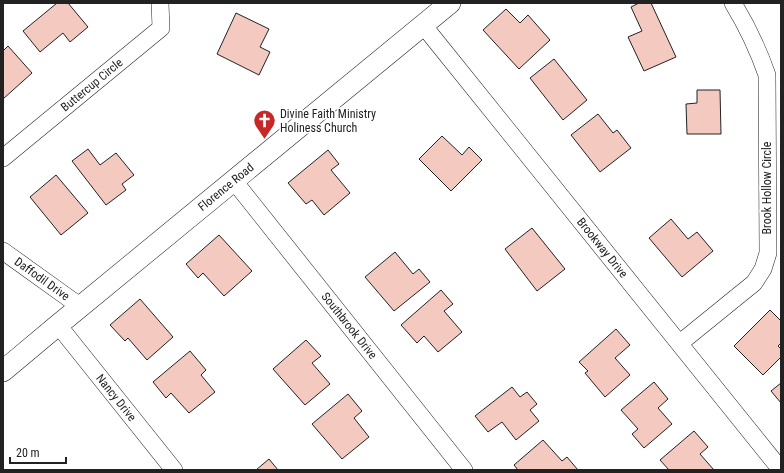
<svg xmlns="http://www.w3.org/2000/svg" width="784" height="473" viewBox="0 0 784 473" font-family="'Roboto Condensed',sans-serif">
	<rect width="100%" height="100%" fill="#fff"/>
	<g fill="#f3c9c0" stroke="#222">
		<polygon points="57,3 68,3 88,27 70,42 63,33 40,52 23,31"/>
		<polygon points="639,3 651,3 676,57 644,71 628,37 642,31 631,7"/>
		<polygon points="506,9 520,23 528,15 550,40 519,69 483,30"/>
		<polygon points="236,13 269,29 260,47 270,52 259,75 217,54"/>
		<polygon points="8,46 32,73 3,99 3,51"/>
		<polygon points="554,59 587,100 563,120 530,78"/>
		<polygon points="697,90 720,90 721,134 687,134 686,104 697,103"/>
		<polygon points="598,114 613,133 617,130 631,148 600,172 571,135"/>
		<polygon points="442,136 462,155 469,147 482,160 451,191 419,159"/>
		<polygon points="88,149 100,165 116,153 134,175 122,184 126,190 106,205 72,161"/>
		<polygon points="328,150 339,164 331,170 350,193 324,215 312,200 306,204 288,183"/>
		<polygon points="56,175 88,213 61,235 30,197"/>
		<polygon points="671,219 688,239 697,232 713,251 682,277 649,238"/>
		<polygon points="532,228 565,269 537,291 505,249"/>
		<polygon points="219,235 252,271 224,296 203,273 198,278 186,264"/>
		<polygon points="395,252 413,274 419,269 430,282 394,311 365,277"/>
		<polygon points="441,290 453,304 444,311 462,332 438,352 424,336 417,343 401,325"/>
		<polygon points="140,299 173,337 147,360 128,338 125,341 110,325"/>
		<polygon points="770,310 781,321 781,343 778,346 781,349 781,357 763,375 734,346"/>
		<polygon points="616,329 630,345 615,358 630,375 605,397 585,373 588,371 579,362"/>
		<polygon points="306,340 321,356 312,363 330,384 305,405 273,369"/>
		<polygon points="190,351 206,370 201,375 215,392 189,413 171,393 166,398 153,382"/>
		<polygon points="654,382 668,399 658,408 672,424 644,448 632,434 638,429 621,410"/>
		<polygon points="781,383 781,403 771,391"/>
		<polygon points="512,387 520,397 527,392 537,404 530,410 539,421 516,440 502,422 488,432 475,416"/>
		<polygon points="348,394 362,411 354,418 369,437 342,459 312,424"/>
		<polygon points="694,431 708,447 700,454 714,470 669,470 660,460"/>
		<polygon points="543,440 562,461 567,457 578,470 518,470 514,465"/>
		<polygon points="269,459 278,470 256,470"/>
	</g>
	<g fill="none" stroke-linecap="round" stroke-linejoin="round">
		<defs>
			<g id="minor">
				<path id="s1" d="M 423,25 L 781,470"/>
				<path id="s2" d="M 3,158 L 161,28 L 160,3"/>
				<path id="s3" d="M 234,181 L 464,470"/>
				<path id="s4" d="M 3,251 L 81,307"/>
				<path id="s5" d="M 58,325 L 174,470"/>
				<path d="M 680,343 L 754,283 L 763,269 L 768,253 L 767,75 C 758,49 747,26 733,3"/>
			</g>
			<g id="tertiary">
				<path id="s6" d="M 3,371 L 58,325 L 450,3"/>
			</g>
		</defs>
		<use href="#minor" stroke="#222" stroke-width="18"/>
		<use href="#tertiary" stroke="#222" stroke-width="22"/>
		<use href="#minor" stroke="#fff" stroke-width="17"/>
		<use href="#tertiary" stroke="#fff" stroke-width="21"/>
	</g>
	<defs>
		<symbol id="church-pin" viewBox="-11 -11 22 30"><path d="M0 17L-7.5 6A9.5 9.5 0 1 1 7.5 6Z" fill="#c62828" stroke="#fff"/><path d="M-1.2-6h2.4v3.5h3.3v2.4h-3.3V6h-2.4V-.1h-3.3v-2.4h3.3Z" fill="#fff"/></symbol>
	</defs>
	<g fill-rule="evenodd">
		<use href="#church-pin" x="252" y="108" width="25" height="34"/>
	</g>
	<g text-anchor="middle" stroke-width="3" stroke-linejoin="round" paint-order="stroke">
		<g font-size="12" fill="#222" stroke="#fff">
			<text dy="4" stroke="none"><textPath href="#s2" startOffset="115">Buttercup Circle</textPath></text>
			<text dy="4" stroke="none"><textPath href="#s6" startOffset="289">Florence Road</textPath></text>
			<text transform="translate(767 188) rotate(-90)" y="4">Brook Hollow Circle</text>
			<text dy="4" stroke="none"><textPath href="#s1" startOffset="286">Brookway Drive</textPath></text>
			<text dy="4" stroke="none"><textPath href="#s4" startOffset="48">Daffodil Drive</textPath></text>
			<text dy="4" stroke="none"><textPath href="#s3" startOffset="185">Southbrook Drive</textPath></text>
			<text dy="4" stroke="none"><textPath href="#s5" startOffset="93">Nancy Drive</textPath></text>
		</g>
		<g font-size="12" fill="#222" stroke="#fff" text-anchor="start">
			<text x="280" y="118">Divine Faith Ministry<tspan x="280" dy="14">Holiness Church</tspan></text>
		</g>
	</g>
	<rect width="784" height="473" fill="none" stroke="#222222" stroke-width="8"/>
	<path d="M10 457v6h56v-6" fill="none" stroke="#222222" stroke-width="2"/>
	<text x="16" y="457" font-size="12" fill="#222222" stroke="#ffffff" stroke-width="3" paint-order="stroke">20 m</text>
</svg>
